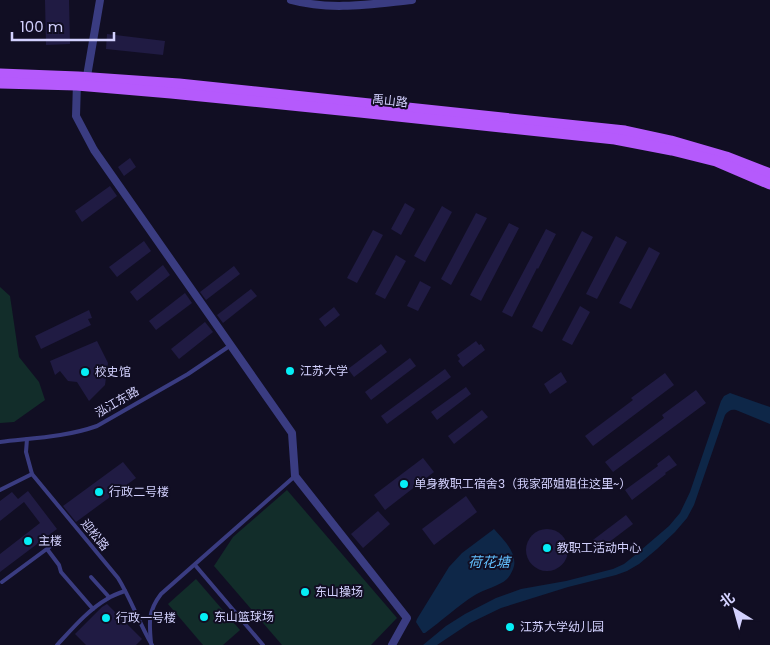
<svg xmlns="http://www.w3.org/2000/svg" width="770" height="645" viewBox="0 0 770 645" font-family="Poppins,'Noto Sans SC',sans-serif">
	<rect width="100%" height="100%" fill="#110e23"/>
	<g fill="#122d2a">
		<polygon points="0,287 10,296 19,357 39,382 45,400 14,422 0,423"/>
		<polygon points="287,490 397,618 371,645 282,645 214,566 233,537"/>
		<polygon points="196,579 240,630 223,645 203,645 168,604"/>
	</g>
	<g fill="#0e2748">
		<path d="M 730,393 L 770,407 L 770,424 L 736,410 C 731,409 728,411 725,415 L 694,505 L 687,518 L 675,532 L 657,549 L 639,564 L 627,571 L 616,575 L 568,587 L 501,608 L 470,623 L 437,645 L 423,645 L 446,626 L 465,614 L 496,598 L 521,589 L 566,581 L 613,569 L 624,564 L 634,556 L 669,526 L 680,513 L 690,492 L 721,401 L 724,396 Z"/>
		<path d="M 494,529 C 502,538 517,552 514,566 C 513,570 510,576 507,579 C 500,586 484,589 475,595 C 457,606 442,621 425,633 L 423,633 L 416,622 L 417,619 L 449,567 L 462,553 Z"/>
	</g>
	<g fill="#201b43">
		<polygon points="45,0 69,0 70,44 46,45"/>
		<polygon points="107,34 165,41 163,55 106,49"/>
		<polygon points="130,158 136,167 124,176 118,167"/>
		<polygon points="110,186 117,196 82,222 75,211"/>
		<polygon points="405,203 415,209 401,235 391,229"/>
		<polygon points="442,206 452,212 425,262 414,256"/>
		<polygon points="476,213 487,218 451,285 441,279"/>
		<polygon points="509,223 519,228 481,301 470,295"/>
		<polygon points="546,229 556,234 538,269 537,268 512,317 502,312"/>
		<polygon points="373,230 383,235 357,283 347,278"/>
		<polygon points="582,231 593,237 542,332 532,327"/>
		<polygon points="616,236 627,242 597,299 586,294"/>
		<polygon points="144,241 151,251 117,277 109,267"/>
		<polygon points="649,247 660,253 631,309 619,303"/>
		<polygon points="396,255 406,261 385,299 375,294"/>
		<polygon points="163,265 170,275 137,301 130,292"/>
		<polygon points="234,266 240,274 206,300 200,292"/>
		<polygon points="420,281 431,287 418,311 407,306"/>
		<polygon points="251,289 257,296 223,323 217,315"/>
		<polygon points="185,293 192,303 156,330 149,321"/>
		<polygon points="580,306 590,312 572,345 562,340"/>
		<polygon points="334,307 340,315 325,327 319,319"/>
		<polygon points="89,310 92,318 88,319 91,325 41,349 35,336"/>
		<polygon points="205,322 213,332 179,359 171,349"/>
		<polygon points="97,341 108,363 105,385 89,401 77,382 68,381 60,371 55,375 50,361"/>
		<polygon points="476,341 479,345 481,344 485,350 463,367 458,361 460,359 457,355"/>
		<polygon points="381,344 387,352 354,377 348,369"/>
		<polygon points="410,358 416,366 371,400 365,392"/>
		<polygon points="445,369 451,377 387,424 381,416"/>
		<polygon points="561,372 567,382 550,394 544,384"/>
		<polygon points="665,373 674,385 593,446 585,436 633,400 631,398"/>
		<polygon points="466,387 471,394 437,420 431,412"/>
		<polygon points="696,390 706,403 613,472 605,462 664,418 662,415"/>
		<polygon points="482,410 488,417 454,444 448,436"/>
		<polygon points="669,455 677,465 665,473 666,474 632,500 625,490 658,466 657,464"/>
		<polygon points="423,458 434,472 385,510 374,495"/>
		<polygon points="123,462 136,478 76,522 63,506"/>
		<polygon points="28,491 57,529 0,572 0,554 40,523 24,502 0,521 0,501 12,492 18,499"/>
		<polygon points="466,496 477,512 434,545 422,529"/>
		<polygon points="378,511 390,524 363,548 351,534"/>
		<polygon points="626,515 633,524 600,549 593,540"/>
		<circle cx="547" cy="550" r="21"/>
		<polygon points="107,604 142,639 136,645 86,645 75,634 102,607"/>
	</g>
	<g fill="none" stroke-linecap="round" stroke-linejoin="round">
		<g stroke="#3a3c81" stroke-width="4">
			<path d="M 27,439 L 26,452 L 32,474 L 118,578 C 131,599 139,623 152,645"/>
			<path d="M 0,442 C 33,438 66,437 97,426 L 188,374 L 231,345"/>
			<polyline points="0,490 32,474"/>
			<polyline points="47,549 59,565 61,572 93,609"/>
			<polyline points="195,565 263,645"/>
			<polyline points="91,577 109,597"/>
			<polyline points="2,582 59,540"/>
			<path d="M 151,643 C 149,622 148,611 161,594 L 295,476"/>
			<path d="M 57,645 C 72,629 88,610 107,599 C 113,595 119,593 125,591"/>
		</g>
		<g stroke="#3a3c81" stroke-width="8">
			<path d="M 291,0 C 331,11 372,4 412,0"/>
			<polyline points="77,82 76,116 94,150 292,433 295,476 407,618 392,645"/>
			<polyline points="86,82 100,0"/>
		</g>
		<g stroke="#b55afc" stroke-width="11">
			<polyline points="0,74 78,77 179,84 625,131 671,141 726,157 770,174"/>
			<polyline points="0,83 77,85 171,93 360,112 615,139 672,150 716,161 770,184"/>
		</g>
	</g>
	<g fill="#05eef6" stroke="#110e23" stroke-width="2">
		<circle cx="290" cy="371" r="5"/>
		<circle cx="85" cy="372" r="5"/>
		<circle cx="404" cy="484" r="5"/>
		<circle cx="99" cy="492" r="5"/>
		<circle cx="28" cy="541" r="5"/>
		<circle cx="547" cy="548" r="5"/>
		<circle cx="305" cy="592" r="5"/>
		<circle cx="204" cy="617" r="5"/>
		<circle cx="106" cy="618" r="5"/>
		<circle cx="510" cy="627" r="5"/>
	</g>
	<g text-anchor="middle" stroke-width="4" stroke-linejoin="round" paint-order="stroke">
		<g font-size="12" fill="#d3d1fe" stroke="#110e23">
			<text transform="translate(390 101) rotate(6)" y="4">禹山路</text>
			<text transform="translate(117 402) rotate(-30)" y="4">泓江东路</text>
			<text transform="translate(95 535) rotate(51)" y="4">迎松路</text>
		</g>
		<g font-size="12" fill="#d3d1fe" stroke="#110e23" text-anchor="start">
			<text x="300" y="375">江苏大学</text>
			<text x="95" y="376">校史馆</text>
			<text x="414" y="488">单身教职工宿舍3（我家邵姐姐住这里~）</text>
			<text x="109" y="496">行政二号楼</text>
			<text x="38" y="545">主楼</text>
			<text x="557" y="552">教职工活动中心</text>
			<text x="315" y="596">东山操场</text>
			<text x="214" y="621">东山篮球场</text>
			<text x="116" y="622">行政一号楼</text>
			<text x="520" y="631">江苏大学幼儿园</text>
		</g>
		<g font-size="14" font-style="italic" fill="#61befc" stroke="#110e23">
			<text x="489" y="567">荷花塘</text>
		</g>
	</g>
	<g transform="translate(735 610) rotate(323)" stroke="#110e23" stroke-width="4" paint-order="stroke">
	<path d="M0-4L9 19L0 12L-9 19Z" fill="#d3d1fe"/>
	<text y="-8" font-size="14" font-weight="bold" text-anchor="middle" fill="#d3d1fe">北</text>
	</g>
	<path d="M12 32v8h102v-8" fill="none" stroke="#d3d1fe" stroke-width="2.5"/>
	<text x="20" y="32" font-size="15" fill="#d3d1fe" stroke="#110e23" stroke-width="4" paint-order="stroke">100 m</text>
</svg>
